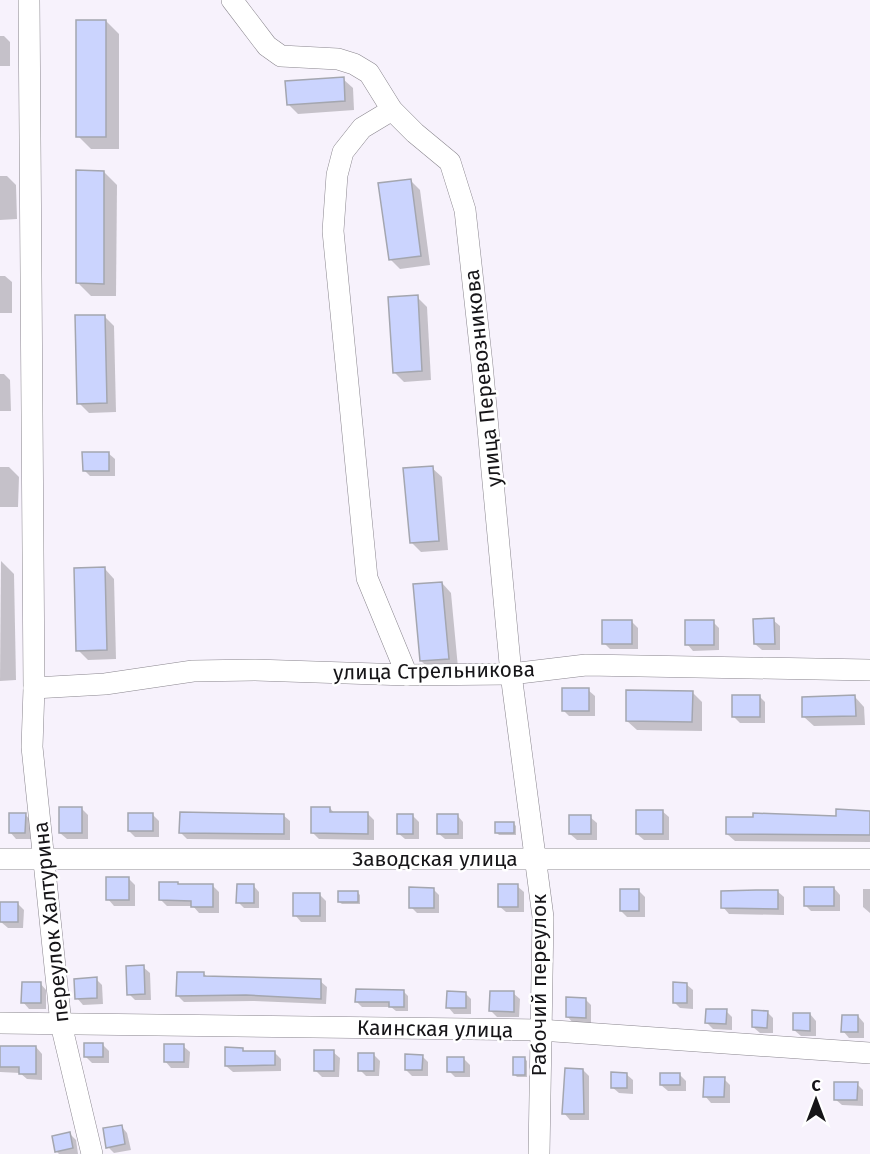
<svg xmlns="http://www.w3.org/2000/svg" width="870" height="1154" viewBox="0 0 870 1154" font-family="'Fira Sans',sans-serif">
	<rect width="100%" height="100%" fill="#f7f2fc"/>
	<g fill="#0003">
		<polygon points="106,21 119,34 119,149 91,149 78,136"/>
		<polygon points="0,36 4,36 10,42 10,66 0,66"/>
		<polygon points="343,79 353,88 354,110 298,114 288,104"/>
		<polygon points="104,172 117,185 116,296 91,296 78,283"/>
		<polygon points="0,176 7,176 16,185 17,219 0,220"/>
		<polygon points="411,181 420,190 430,265 400,269 390,259"/>
		<polygon points="0,276 5,276 12,282 12,313 0,313"/>
		<polygon points="417,297 427,307 431,380 404,382 394,372"/>
		<polygon points="104,316 114,326 116,412 89,413 79,403"/>
		<polygon points="0,374 4,374 10,380 11,411 0,411"/>
		<polygon points="108,453 115,459 115,476 90,476 84,470"/>
		<polygon points="0,467 9,467 19,477 18,507 0,507"/>
		<polygon points="432,468 442,477 448,550 421,552 411,542"/>
		<polygon points="1,561 14,574 16,680 0,681"/>
		<polygon points="105,569 114,579 116,659 88,660 78,650"/>
		<polygon points="442,583 451,593 458,668 431,670 421,661"/>
		<polygon points="773,620 780,626 780,650 762,650 755,644"/>
		<polygon points="632,622 638,628 638,649 610,649 604,643"/>
		<polygon points="713,622 719,628 719,650 693,651 687,644"/>
		<polygon points="588,690 595,696 595,716 569,716 563,710"/>
		<polygon points="692,692 702,702 702,731 637,730 627,721"/>
		<polygon points="759,696 765,702 765,723 740,723 734,717"/>
		<polygon points="855,697 864,707 865,725 814,726 804,717"/>
		<polygon points="330,808 335,814 368,814 374,820 374,840 319,839 313,833"/>
		<polygon points="82,809 88,815 88,839 67,839 60,833"/>
		<polygon points="662,811 669,817 669,840 644,840 637,834"/>
		<polygon points="870,812 870,842 735,841 727,834"/>
		<polygon points="25,814 31,821 31,839 16,839 10,832"/>
		<polygon points="153,815 159,821 159,837 135,837 129,831"/>
		<polygon points="283,815 290,821 290,840 187,839 181,833"/>
		<polygon points="457,815 463,822 463,839 445,839 438,833"/>
		<polygon points="413,816 419,822 419,839 405,839 398,833"/>
		<polygon points="590,817 597,823 597,840 577,840 570,834"/>
		<polygon points="514,824 516,826 516,835 499,835 497,833"/>
		<polygon points="129,879 135,885 135,906 114,906 108,899"/>
		<polygon points="178,883 180,886 213,886 219,892 219,913 199,913 193,906 167,906 161,900"/>
		<polygon points="253,885 259,892 259,908 244,908 238,902"/>
		<polygon points="517,886 524,892 524,912 506,912 499,906"/>
		<polygon points="834,888 840,895 840,911 811,911 805,905"/>
		<polygon points="433,889 439,895 439,913 417,913 411,907"/>
		<polygon points="863,889 870,889 870,913 863,907"/>
		<polygon points="639,891 645,897 645,917 627,917 621,911"/>
		<polygon points="777,891 784,897 784,915 729,914 723,907"/>
		<polygon points="357,892 360,895 360,904 342,904 339,902"/>
		<polygon points="320,895 326,901 326,922 301,922 295,915"/>
		<polygon points="17,903 24,910 23,928 8,928 1,922"/>
		<polygon points="143,967 150,973 151,1000 135,1000 129,994"/>
		<polygon points="204,974 208,977 320,981 327,987 326,1004 253,1001 184,1002 178,996"/>
		<polygon points="96,979 102,985 103,1004 83,1005 77,998"/>
		<polygon points="40,983 46,990 46,1009 29,1009 23,1002"/>
		<polygon points="686,984 693,990 693,1009 680,1008 674,1002"/>
		<polygon points="404,992 408,996 408,1011 396,1011 391,1007 362,1007 357,1002"/>
		<polygon points="465,993 471,999 471,1014 454,1014 448,1007"/>
		<polygon points="513,993 520,999 519,1017 497,1017 491,1011"/>
		<polygon points="585,999 591,1005 591,1023 573,1023 567,1016"/>
		<polygon points="726,1011 732,1017 732,1030 713,1029 707,1023"/>
		<polygon points="767,1012 773,1018 773,1033 760,1033 753,1027"/>
		<polygon points="810,1014 816,1021 816,1036 801,1036 794,1030"/>
		<polygon points="858,1016 864,1023 864,1038 849,1038 843,1031"/>
		<polygon points="103,1045 109,1051 109,1063 92,1063 85,1056"/>
		<polygon points="183,1046 190,1052 189,1068 171,1068 165,1061"/>
		<polygon points="0,1047 36,1047 42,1054 42,1080 27,1079 20,1073 0,1072"/>
		<polygon points="242,1049 245,1052 274,1052 281,1059 281,1071 233,1072 226,1066"/>
		<polygon points="333,1052 340,1058 339,1077 322,1077 315,1070"/>
		<polygon points="373,1054 380,1061 379,1076 366,1076 360,1070"/>
		<polygon points="422,1056 428,1062 428,1076 412,1076 406,1070"/>
		<polygon points="524,1058 527,1061 527,1077 517,1077 514,1074"/>
		<polygon points="464,1059 470,1065 470,1077 455,1077 449,1071"/>
		<polygon points="583,1070 589,1076 589,1120 570,1120 564,1113"/>
		<polygon points="626,1074 633,1080 633,1094 619,1093 612,1087"/>
		<polygon points="680,1075 686,1081 686,1091 668,1091 661,1085"/>
		<polygon points="724,1079 730,1085 730,1103 711,1103 705,1096"/>
		<polygon points="857,1084 863,1090 863,1106 842,1105 835,1099"/>
		<polygon points="121,1126 127,1133 131,1150 114,1153 108,1147"/>
		<polygon points="69,1133 76,1140 78,1154 59,1154 56,1151"/>
	</g>
	<g fill="#cbd4fe" stroke="#a4a6af" stroke-width="1.5">
		<rect x="76" y="20" width="30" height="117"/>
		<polygon points="344,77 345,101 287,105 285,81"/>
		<polygon points="76,170 104,171 104,284 76,283"/>
		<polygon points="411,179 421,256 389,260 378,183"/>
		<polygon points="418,295 422,371 393,373 388,297"/>
		<polygon points="75,315 105,315 107,403 77,404"/>
		<polygon points="82,452 109,452 109,471 83,471"/>
		<polygon points="433,466 439,541 410,543 403,468"/>
		<polygon points="105,567 107,650 76,651 74,568"/>
		<polygon points="442,582 449,659 420,661 413,584"/>
		<polygon points="774,618 775,644 754,644 753,619"/>
		<rect x="602" y="620" width="30" height="24"/>
		<rect x="685" y="620" width="29" height="25"/>
		<rect x="562" y="688" width="27" height="23"/>
		<polygon points="626,690 693,691 692,722 626,721"/>
		<rect x="732" y="695" width="28" height="22"/>
		<polygon points="855,695 856,716 802,717 802,697"/>
		<rect x="59" y="807" width="23" height="26"/>
		<polygon points="311,807 330,807 330,812 368,812 368,834 311,833"/>
		<polygon points="836,809 870,811 870,835 726,834 726,817 753,817 753,813 836,816"/>
		<rect x="636" y="810" width="27" height="24"/>
		<polygon points="180,812 284,814 284,834 179,833"/>
		<polygon points="9,813 26,813 25,833 9,833"/>
		<rect x="128" y="813" width="25" height="18"/>
		<rect x="397" y="814" width="16" height="20"/>
		<rect x="437" y="814" width="21" height="20"/>
		<rect x="569" y="815" width="22" height="19"/>
		<rect x="495" y="822" width="19" height="11"/>
		<rect x="106" y="877" width="23" height="23"/>
		<polygon points="159,882 178,882 178,884 213,884 213,907 191,907 191,901 159,900"/>
		<polygon points="237,884 254,884 254,903 236,903"/>
		<rect x="498" y="884" width="20" height="23"/>
		<polygon points="409,887 434,888 434,908 409,908"/>
		<rect x="804" y="887" width="30" height="19"/>
		<rect x="620" y="889" width="19" height="22"/>
		<polygon points="756,890 778,890 778,909 721,908 721,891"/>
		<rect x="338" y="891" width="20" height="11"/>
		<rect x="293" y="893" width="27" height="23"/>
		<rect x="0" y="902" width="18" height="20"/>
		<polygon points="144,965 145,994 127,995 126,966"/>
		<polygon points="177,972 204,972 204,976 321,979 321,999 246,995 176,996"/>
		<polygon points="97,977 97,998 75,999 74,979"/>
		<polygon points="22,982 41,982 41,1003 21,1003"/>
		<polygon points="673,982 687,983 687,1003 673,1003"/>
		<polygon points="356,989 404,990 404,1007 389,1007 389,1002 355,1002"/>
		<polygon points="447,991 466,992 466,1008 446,1008"/>
		<polygon points="490,991 514,991 514,1012 489,1011"/>
		<polygon points="566,997 586,998 586,1018 566,1017"/>
		<polygon points="706,1009 727,1009 726,1024 705,1023"/>
		<polygon points="752,1010 768,1011 767,1028 752,1027"/>
		<polygon points="793,1013 810,1013 810,1031 793,1030"/>
		<polygon points="842,1015 858,1015 858,1032 841,1032"/>
		<rect x="84" y="1043" width="19" height="14"/>
		<rect x="164" y="1044" width="20" height="18"/>
		<polygon points="0,1046 36,1046 36,1074 19,1074 19,1067 0,1067"/>
		<polygon points="225,1047 243,1048 243,1051 275,1051 275,1065 225,1066"/>
		<rect x="314" y="1050" width="20" height="21"/>
		<rect x="358" y="1053" width="16" height="18"/>
		<polygon points="405,1054 423,1055 422,1070 405,1070"/>
		<rect x="447" y="1057" width="17" height="15"/>
		<rect x="513" y="1057" width="12" height="18"/>
		<polygon points="565,1068 583,1069 584,1114 562,1114"/>
		<polygon points="611,1072 627,1073 627,1088 611,1088"/>
		<rect x="660" y="1073" width="20" height="12"/>
		<polygon points="704,1077 725,1077 724,1097 703,1097"/>
		<polygon points="834,1082 858,1082 857,1100 834,1100"/>
		<polygon points="122,1125 125,1144 106,1148 103,1128"/>
		<polygon points="70,1132 73,1148 55,1152 52,1136"/>
	</g>
	<g fill="none" stroke-linecap="round" stroke-linejoin="round">
		<defs>
			<g id="minor">
				<polyline points="29,0 34,688 32,747 61,1024 92,1154"/>
				<polyline points="232,0 267,46 281,56 338,59 354,64 369,73 392,110 415,133 450,162 465,210 482,364 511,674 543,917 539,1154"/>
				<polyline points="392,110 362,128 343,152 337,175 333,231 367,578 407,675"/>
				<polyline points="34,688 105,684 193,671 255,670 407,675 511,674 586,665 870,670"/>
				<polyline points="0,859 870,859"/>
				<polyline points="0,1023 540,1030 870,1053"/>
			</g>
		</defs>
		<use href="#minor" stroke="#8a868e" stroke-width="22"/>
		<use href="#minor" stroke="#fff" stroke-width="21"/>
	</g>
	<g text-anchor="middle" stroke-width="5" stroke-linejoin="round" paint-order="stroke">
		<g font-size="21" fill="#161518" stroke="#fff">
			<text transform="translate(483 378) rotate(-96)" y="7">улица Перевозникова</text>
			<text transform="translate(434 671) rotate(-1)" y="7">улица Стрельникова</text>
			<text x="435" y="866">Заводская улица</text>
			<text transform="translate(51 922) rotate(-96)" y="7">переулок Халтурина</text>
			<text transform="translate(539 985) rotate(-90)" y="7">Рабочий переулок</text>
			<text transform="translate(435 1029) rotate(1)" y="7">Каинская улица</text>
		</g>
	</g>
	<g transform="translate(816 1100)" stroke="#ffffff" stroke-width="4.5" paint-order="stroke">
	<path d="M0-4.5L10 22L0 15L-10 22Z" fill="#161518"/>
	<text y="-9" font-size="16" font-weight="bold" text-anchor="middle" fill="#161518">С</text>
	</g>
</svg>
